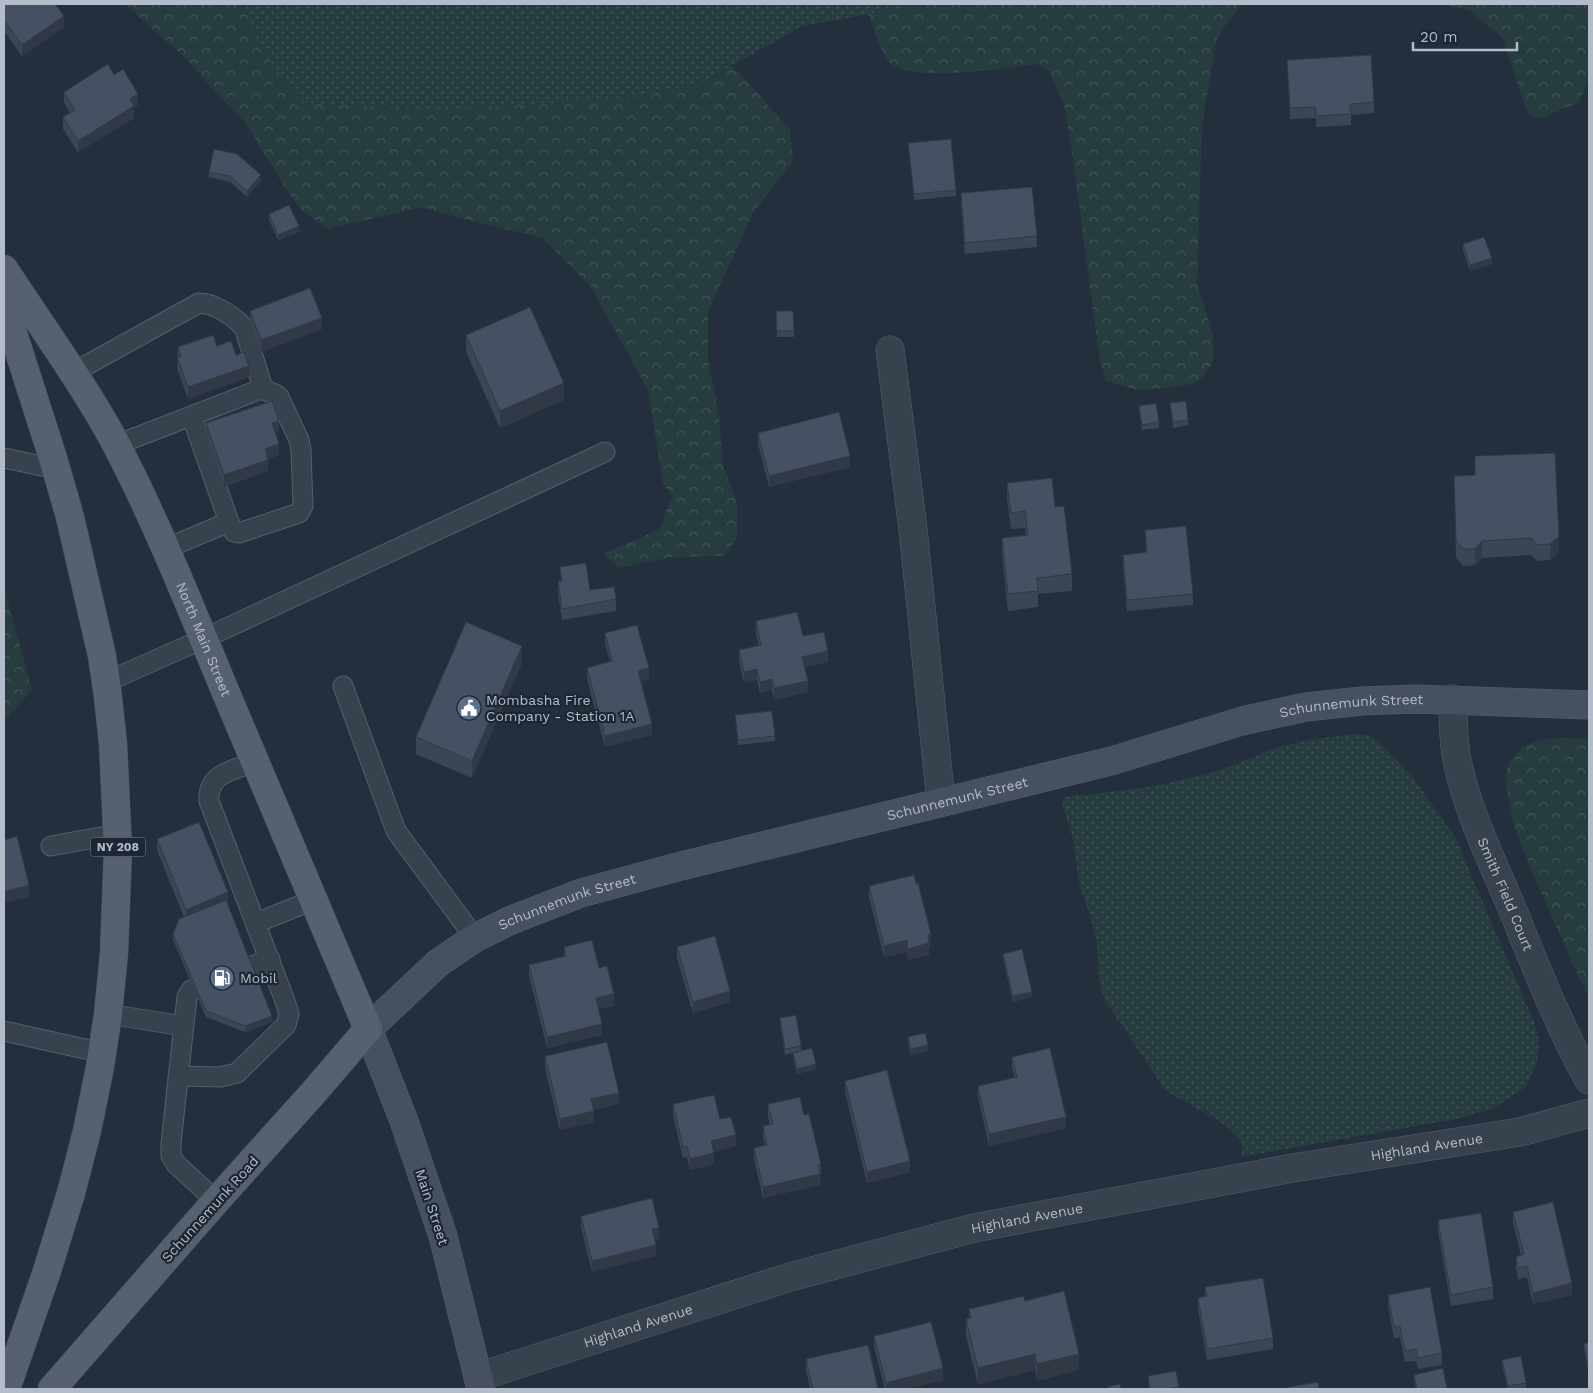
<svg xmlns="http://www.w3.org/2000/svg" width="1593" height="1393" viewBox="0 0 1593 1393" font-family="'Work Sans',sans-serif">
	<defs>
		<pattern id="grass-dots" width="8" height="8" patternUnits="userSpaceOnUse" patternTransform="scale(1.25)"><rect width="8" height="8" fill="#263c3f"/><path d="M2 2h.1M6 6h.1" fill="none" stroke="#435659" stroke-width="1.8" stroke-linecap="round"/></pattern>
		<pattern id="forest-crowns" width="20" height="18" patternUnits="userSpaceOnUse" patternTransform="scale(1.25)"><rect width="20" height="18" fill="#263c3f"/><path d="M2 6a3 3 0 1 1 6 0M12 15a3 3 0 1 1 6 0" fill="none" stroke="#435659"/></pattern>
	</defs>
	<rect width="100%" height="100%" fill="#242f3e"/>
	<g fill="url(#grass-dots)">
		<polygon points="244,4 926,4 802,26 698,85 607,100 465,108 406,108 302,103 259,45"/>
		<path d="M 1355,734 L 1371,736 L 1382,745 L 1412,776 L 1455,837 L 1534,1022 L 1539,1041 L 1537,1062 L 1526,1087 L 1494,1108 L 1456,1119 L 1241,1157 C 1242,1152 1243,1146 1241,1142 C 1229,1120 1186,1105 1165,1090 L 1104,999 L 1099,980 L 1097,942 L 1090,915 L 1079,884 L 1073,838 L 1062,805 L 1064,798 L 1070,796 C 1119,792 1167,785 1214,772 C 1238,765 1259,753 1283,746 C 1306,740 1330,737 1355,734 Z"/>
	</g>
	<g fill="url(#forest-crowns)">
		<polygon points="125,4 244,4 259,45 302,103 406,108 465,108 607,100 698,85 733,66 790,130 793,161 753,213 708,312 708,360 719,416 723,466 737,503 737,538 724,556 671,557 619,568 603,554 660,529 672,496 663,483 648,390 591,287 543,238 444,214 423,207 327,229 301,210 284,186 245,122 220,97 185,58"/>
		<path d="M 926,4 L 1243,4 L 1232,16 L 1217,38 L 1202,124 L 1197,284 L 1213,335 L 1213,362 L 1202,378 L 1192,384 L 1167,388 L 1137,390 L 1106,381 L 1099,355 L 1073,159 L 1065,108 L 1049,71 L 1038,64 C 1012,68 907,83 890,63 C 880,52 874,28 868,14 Z"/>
		<polygon points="1441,4 1589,4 1589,79 1578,104 1564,108 1541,119 1528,114 1502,37 1468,10"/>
		<polygon points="4,588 32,690 4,721"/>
		<path d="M 1558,738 L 1589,739 L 1589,999 C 1570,956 1550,914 1532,871 C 1521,844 1509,817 1507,788 C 1506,783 1505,777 1506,773 C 1512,746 1535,740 1558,738 Z"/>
	</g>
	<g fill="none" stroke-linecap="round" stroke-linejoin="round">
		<defs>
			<g id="lane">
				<path d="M 74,372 L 199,303 C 214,303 238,318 245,330 L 262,385 L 261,389 L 116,445"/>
				<polyline points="192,417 229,522 234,532 239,533 299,513 303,506 301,450 299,440 279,397 275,394 261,389"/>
				<polyline points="4,458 56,469"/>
				<polyline points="165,549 229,522"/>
				<polyline points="106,682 203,639 605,452"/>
				<polyline points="343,686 396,831 475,938"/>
				<polyline points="51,846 117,834"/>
				<polyline points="256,923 313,900"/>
				<polyline points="108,1014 183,1026"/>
				<polyline points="4,1031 103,1053"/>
				<path d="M 178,1076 L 220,1077 L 237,1073 L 286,1025 L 289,1014 L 285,1001 L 209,801 C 207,773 234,770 255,762"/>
				<polyline points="216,1201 176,1164 171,1156 171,1143 187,997 191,990 270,959"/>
			</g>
			<g id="street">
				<polyline points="890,350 913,529 941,802"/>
				<path id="s1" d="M 1453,699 C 1453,719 1453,740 1457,760 C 1467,811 1494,865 1514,913 C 1537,970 1559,1026 1589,1080"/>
				<path id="s2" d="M 478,1377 L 790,1277 L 974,1228 L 1293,1168 L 1520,1132 L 1589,1113"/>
			</g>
			<g id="secondary">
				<path id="s3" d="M 481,1389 L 443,1236 L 404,1121 L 368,1029 L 438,963 L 475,938 L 509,921 L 581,893 L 677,867 L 1111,761 L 1242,721 L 1306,707 L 1362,701 L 1415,699 L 1589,705"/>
			</g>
			<g id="primary">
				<path id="s4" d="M 4,269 C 42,327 83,383 116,444 C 156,521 188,601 221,681 C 270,797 319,913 368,1029 L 314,1092 L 216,1201 L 52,1389"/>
				<polyline points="4,305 53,458 70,517 102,656 108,697 113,744 118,849 114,953 108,1014 100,1067 87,1131 71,1193 46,1274 6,1389"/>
			</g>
		</defs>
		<use href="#lane" stroke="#565f6c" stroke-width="21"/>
		<use href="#street" stroke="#565f6c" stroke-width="29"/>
		<use href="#secondary" stroke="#565f6c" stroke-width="29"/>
		<use href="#primary" stroke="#414a57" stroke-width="29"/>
		<use href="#lane" stroke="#38414e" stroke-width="19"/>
		<use href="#street" stroke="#38414e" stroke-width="28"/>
		<use href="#secondary" stroke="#465061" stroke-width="28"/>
		<use href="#primary" stroke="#56606e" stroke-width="28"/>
	</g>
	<g fill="#3b4654">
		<polygon points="4,4 64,27 22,56 4,31"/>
		<polygon points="1287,60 1374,102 1374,113 1351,115 1351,125 1316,127 1316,118 1290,119"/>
		<polygon points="114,75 138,105 134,107 134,118 78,152 63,129 63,117 70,113 64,103 64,92"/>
		<polygon points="908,143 956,190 956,196 914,200"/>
		<polygon points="209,172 261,181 247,197 230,182 209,177"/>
		<polygon points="961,193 1037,236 1037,247 965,254 961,205"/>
		<polygon points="269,214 299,232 278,240 269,220"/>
		<polygon points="1463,244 1492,264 1470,271 1463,250"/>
		<polygon points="250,311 322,329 261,352 250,322"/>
		<polygon points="776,311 793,311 794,337 777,337"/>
		<polygon points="466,335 564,400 500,428 466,352"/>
		<polygon points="217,346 236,355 249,377 188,399 177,368 178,347"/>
		<polygon points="1170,403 1188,420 1188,425 1173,428"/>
		<polygon points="1139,406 1159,422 1159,428 1142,430 1139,411"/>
		<polygon points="206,423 279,432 275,433 279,455 268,459 268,471 224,487 206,434"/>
		<polygon points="758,433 850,467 769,487 758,444"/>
		<polygon points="1475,456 1559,552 1550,560 1537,561 1531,555 1482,558 1475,565 1464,566 1456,558 1454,476 1475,475"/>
		<polygon points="1007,483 1055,507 1072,574 1072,591 1038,594 1038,607 1008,611 1002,554 1002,538 1026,535 1025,528 1011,529 1007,499"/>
		<polygon points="1145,530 1193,594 1193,605 1127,611 1123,566 1123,555 1146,552"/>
		<polygon points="560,567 590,590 616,599 616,611 562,620 558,593 558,581 561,581"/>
		<polygon points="756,621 803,636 828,662 804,667 808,692 774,700 772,690 760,693 757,680 744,683 739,662 739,650 759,646 756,633"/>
		<polygon points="605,633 649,679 641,681 652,735 605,747 587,679 587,668 610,661 605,644"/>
		<polygon points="522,663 472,778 416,754 416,737"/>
		<polygon points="735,715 775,736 775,741 738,745"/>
		<polygon points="157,839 228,904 272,1022 245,1032 206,1017 173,940 173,934 184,917 157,850"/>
		<polygon points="869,886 931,945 929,946 929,955 908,960 907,952 884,957 869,897"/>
		<polygon points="564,947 614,1006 598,1009 602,1035 547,1048 529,976 529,965 564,956"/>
		<polygon points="677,947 730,1002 693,1013 677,958"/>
		<polygon points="1003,954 1032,997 1013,1002 1003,959"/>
		<polygon points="780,1018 801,1046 801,1050 816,1069 797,1074 793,1058 793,1053 785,1055 780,1024"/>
		<polygon points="908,1037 928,1051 911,1055 908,1043"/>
		<polygon points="545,1056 619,1104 593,1110 594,1122 560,1130 545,1068"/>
		<polygon points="1012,1057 1066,1128 989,1146 978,1097 978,1086 1015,1078 1012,1068"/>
		<polygon points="845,1081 910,1172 867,1183 845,1092"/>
		<polygon points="673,1104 720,1119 736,1146 713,1152 714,1164 690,1170 687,1157 683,1158 673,1115"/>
		<polygon points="768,1104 804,1115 821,1164 820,1185 763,1198 754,1159 754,1148 765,1145 763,1138 763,1126 770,1125 768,1116"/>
		<polygon points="1513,1212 1572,1295 1533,1304 1527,1277 1518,1279 1516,1268 1516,1257 1521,1255 1513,1223"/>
		<polygon points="581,1216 659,1239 655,1240 656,1256 592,1272 581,1227"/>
		<polygon points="1438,1220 1493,1287 1493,1299 1451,1306 1438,1231"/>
		<polygon points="1205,1287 1273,1338 1273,1349 1207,1360 1198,1309 1198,1298 1205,1296"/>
		<polygon points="1388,1295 1442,1353 1442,1365 1418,1369 1416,1361 1405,1362 1400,1337 1394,1338 1388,1306"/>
		<polygon points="1025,1301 1079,1370 1037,1381 1035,1370 978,1384 966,1336 966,1319 969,1319 969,1309"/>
		<polygon points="874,1336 943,1380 905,1389 885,1389 874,1347"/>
		<polygon points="1589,1342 1589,1373 1584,1350 1584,1344"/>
		<polygon points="806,1359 878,1389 810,1389 806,1370"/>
		<polygon points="1502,1360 1526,1383 1526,1388 1522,1389 1508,1389 1502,1366"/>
		<polygon points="1414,1375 1447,1389 1416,1389 1414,1380"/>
		<polygon points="1148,1376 1179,1387 1179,1389 1149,1389"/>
	</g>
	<g fill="#303945">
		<polygon points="64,16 64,27 22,56 22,45"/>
		<polygon points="138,94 138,105 134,107 134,118 78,152 78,141 130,99"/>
		<polygon points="261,175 261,181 247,197 247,191"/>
		<polygon points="299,226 299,232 278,240 278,235"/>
		<polygon points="1492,258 1492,264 1470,271 1470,265"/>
		<polygon points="322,318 322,329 261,352 261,340"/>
		<polygon points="249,366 249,377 188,399 188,387"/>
		<polygon points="564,383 564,400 500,428 500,411"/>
		<polygon points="279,421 279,432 272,434 272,423"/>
		<polygon points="279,444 279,455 265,460 265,449"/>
		<polygon points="850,456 850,467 769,487 769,476"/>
		<polygon points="268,460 268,471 224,487 224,475"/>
		<polygon points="1559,536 1559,552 1550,560 1550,544"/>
		<polygon points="1482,541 1482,558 1475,565 1475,549"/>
		<polygon points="522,646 522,663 472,778 472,761"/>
		<polygon points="828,651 828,662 802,668 802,657"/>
		<polygon points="649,668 649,679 638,682 638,671"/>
		<polygon points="757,669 757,680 744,683 744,672"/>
		<polygon points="772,679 772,690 760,693 760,682"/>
		<polygon points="808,681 808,692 774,700 774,688"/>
		<polygon points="652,724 652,735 605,747 605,736"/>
		<polygon points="29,885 29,897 4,903 4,892"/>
		<polygon points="228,892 228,904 186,921 186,910"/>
		<polygon points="931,934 931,945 929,946 929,955 908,960 908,949 928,935"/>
		<polygon points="907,940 907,952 884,957 884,946"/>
		<polygon points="730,991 730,1002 693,1013 693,1002"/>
		<polygon points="1032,992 1032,997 1013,1002 1013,996"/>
		<polygon points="614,994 614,1006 596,1010 596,998"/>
		<polygon points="272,1016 272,1022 245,1032 245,1026"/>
		<polygon points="602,1024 602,1035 547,1048 547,1037"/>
		<polygon points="928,1045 928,1051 911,1055 911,1049"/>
		<polygon points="816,1064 816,1069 797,1074 797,1069"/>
		<polygon points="619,1093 619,1104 591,1110 591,1099"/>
		<polygon points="594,1111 594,1122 560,1130 560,1119"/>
		<polygon points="1066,1117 1066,1128 989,1146 989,1134"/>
		<polygon points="736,1135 736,1146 711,1152 711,1141"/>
		<polygon points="714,1153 714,1164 690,1170 690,1159"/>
		<polygon points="910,1161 910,1172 867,1183 867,1172"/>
		<polygon points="820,1174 820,1185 763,1198 763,1187"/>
		<polygon points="659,1228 659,1239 652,1241 652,1229"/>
		<polygon points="656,1245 656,1256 592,1272 592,1261"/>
		<polygon points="1572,1283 1572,1295 1533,1304 1533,1293"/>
		<polygon points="1035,1354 1035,1370 978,1384 978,1368"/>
		<polygon points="1079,1354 1079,1370 1037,1381 1037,1364"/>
		<polygon points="943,1368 943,1380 905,1389 886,1389 886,1383"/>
	</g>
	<g fill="#455162" stroke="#303945">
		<polygon points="4,4 55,4 64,16 22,45 4,20"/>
		<polygon points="1371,55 1374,102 1350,104 1351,114 1316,116 1316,107 1290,108 1287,60"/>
		<polygon points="108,64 114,75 123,69 138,94 130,99 134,106 78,141 63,117 75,110 64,92"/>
		<polygon points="951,139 956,190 914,194 908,143"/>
		<polygon points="214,149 237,154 261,175 247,191 230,176 209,172"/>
		<polygon points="1032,187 1037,236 965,243 961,193"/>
		<polygon points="289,205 299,226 278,235 269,214"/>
		<polygon points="1484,237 1492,258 1470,265 1463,244"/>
		<polygon points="310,288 322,318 261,340 250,311"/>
		<polygon points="530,307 564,383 500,411 466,335"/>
		<polygon points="776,311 793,311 794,331 777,331"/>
		<polygon points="213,335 217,346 231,341 236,355 244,352 249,366 188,387 177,357 181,356 178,347"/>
		<polygon points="272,401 279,421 272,423 279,444 265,449 268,460 224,475 206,423"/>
		<polygon points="1186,401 1188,420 1173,422 1170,403"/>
		<polygon points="1156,403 1159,422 1142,425 1139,406"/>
		<polygon points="839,412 850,456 769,476 758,433"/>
		<polygon points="1555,453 1559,536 1550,544 1537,545 1531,538 1482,541 1475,549 1464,549 1456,542 1454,476 1475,475 1475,456"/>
		<polygon points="1052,478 1055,507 1064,506 1072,574 1037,578 1038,591 1008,594 1002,538 1028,535 1025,511 1011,513 1007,483"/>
		<polygon points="1186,526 1193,594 1127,600 1123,555 1147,552 1145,530"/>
		<polygon points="586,563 590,590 614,587 616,599 562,609 558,581 562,581 560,567"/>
		<polygon points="797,612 803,636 824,632 828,651 802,657 808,681 774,688 772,679 760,682 757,669 744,672 739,650 761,645 756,621"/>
		<polygon points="466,622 522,646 472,761 416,737"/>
		<polygon points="637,625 649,668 638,671 652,724 605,736 587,668 612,661 605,633"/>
		<polygon points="772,711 775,736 738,740 735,715"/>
		<polygon points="199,822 228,892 186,910 157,839"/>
		<polygon points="17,836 29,885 4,892 4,840"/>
		<polygon points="914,875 916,884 918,883 931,934 928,935 929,943 908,949 907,940 884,946 869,886"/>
		<polygon points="226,900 272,1016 245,1026 206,1011 173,934 179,919"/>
		<polygon points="715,936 730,991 693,1002 677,947"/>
		<polygon points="592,940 599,968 607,966 614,994 596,998 602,1024 547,1037 529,965 566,956 564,947"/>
		<polygon points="1022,949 1032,992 1013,996 1003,954"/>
		<polygon points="796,1015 801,1046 785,1049 780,1018"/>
		<polygon points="925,1033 928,1045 911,1049 908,1037"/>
		<polygon points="607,1042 619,1093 591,1099 594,1111 560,1119 545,1056"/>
		<polygon points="812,1048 816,1064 797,1069 793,1053"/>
		<polygon points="1050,1048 1066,1117 989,1134 978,1086 1017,1077 1012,1057"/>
		<polygon points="887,1070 910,1161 867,1172 845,1081"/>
		<polygon points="714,1095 720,1119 731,1117 736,1135 711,1141 714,1153 690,1159 687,1146 683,1147 673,1104"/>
		<polygon points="800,1097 804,1115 809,1114 821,1164 818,1165 820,1174 763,1187 754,1148 767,1145 763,1126 773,1124 768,1104"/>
		<polygon points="652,1198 659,1228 652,1229 656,1245 592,1261 581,1216"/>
		<polygon points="1553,1202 1572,1283 1533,1293 1527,1266 1518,1268 1516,1257 1524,1254 1513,1212"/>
		<polygon points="1481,1213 1493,1287 1451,1295 1438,1220"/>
		<polygon points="1263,1278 1273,1338 1207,1349 1198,1298 1207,1296 1205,1287"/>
		<polygon points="1430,1287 1442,1353 1418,1358 1416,1349 1405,1351 1400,1326 1394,1327 1388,1295"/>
		<polygon points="1064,1291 1079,1354 1037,1364 1035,1354 978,1368 966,1319 971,1318 969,1309 1024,1296 1025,1301"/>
		<polygon points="931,1322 943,1368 886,1383 874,1336"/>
		<polygon points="1589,1342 1589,1368 1584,1344"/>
		<polygon points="868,1345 878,1389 813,1389 806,1359"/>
		<polygon points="1521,1356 1526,1383 1508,1386 1502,1360"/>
		<polygon points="1443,1368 1447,1389 1417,1389 1414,1375"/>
		<polygon points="1176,1371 1179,1387 1165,1389 1150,1389 1148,1376"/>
		<polygon points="1318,1382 1319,1389 1289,1389 1289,1387"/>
		<polygon points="1120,1384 1121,1389 1108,1389 1108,1387"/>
	</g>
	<defs>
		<symbol id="civic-disc" viewBox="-11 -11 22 22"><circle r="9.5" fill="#5c6f8a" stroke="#1d2633"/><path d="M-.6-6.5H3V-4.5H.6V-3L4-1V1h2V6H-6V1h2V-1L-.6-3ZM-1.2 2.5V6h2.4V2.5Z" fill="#fff"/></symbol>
		<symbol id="fuel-disc" viewBox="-11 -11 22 22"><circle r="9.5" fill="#5c6f8a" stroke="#1d2633"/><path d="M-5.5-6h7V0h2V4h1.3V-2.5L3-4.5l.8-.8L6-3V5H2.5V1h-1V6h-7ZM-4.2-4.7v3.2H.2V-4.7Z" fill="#fff"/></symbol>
	</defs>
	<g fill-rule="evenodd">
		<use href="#civic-disc" x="455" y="694" width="28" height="28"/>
		<use href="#fuel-disc" x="208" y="964" width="28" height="28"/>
	</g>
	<g text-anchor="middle" stroke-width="4.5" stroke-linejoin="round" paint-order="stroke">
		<rect fill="#1d2633" stroke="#878f9c" stroke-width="1" x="90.5" y="837.5" width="55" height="19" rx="4"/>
		<g font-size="12" font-weight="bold" fill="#b4bcc9">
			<text x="118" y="851">NY 208</text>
		</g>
		<g font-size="14" fill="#b4bcc9" stroke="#1d2633">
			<text dy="5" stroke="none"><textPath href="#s4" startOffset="422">North Main Street</textPath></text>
			<text dy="5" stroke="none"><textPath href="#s3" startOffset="1428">Schunnemunk Street</textPath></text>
			<text dy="5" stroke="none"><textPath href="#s3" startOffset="1022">Schunnemunk Street</textPath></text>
			<text dy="5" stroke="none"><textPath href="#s1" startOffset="204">Smith Field Court</textPath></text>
			<text dy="5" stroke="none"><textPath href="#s3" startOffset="618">Schunnemunk Street</textPath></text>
			<text dy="5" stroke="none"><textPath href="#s2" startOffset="978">Highland Avenue</textPath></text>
			<text transform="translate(432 1207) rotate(72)" y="5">Main Street</text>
			<text transform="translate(210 1209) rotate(-48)" y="5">Schunnemunk Road</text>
			<text dy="5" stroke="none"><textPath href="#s2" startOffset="572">Highland Avenue</textPath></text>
			<text dy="5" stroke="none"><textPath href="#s2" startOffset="168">Highland Avenue</textPath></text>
		</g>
		<g font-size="14" fill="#b4bcc9" stroke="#1d2633" text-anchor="start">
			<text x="486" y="705">Mombasha Fire<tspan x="486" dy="16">Company - Station 1A</tspan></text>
			<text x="240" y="983">Mobil</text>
		</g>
	</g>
	<rect width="1593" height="1393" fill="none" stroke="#b4bcc9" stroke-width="10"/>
	<path d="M1413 42v8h104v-8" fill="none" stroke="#b4bcc9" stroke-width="2.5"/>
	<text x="1420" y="42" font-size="15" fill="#b4bcc9" stroke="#1d2633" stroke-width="4" paint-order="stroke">20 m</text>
</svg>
